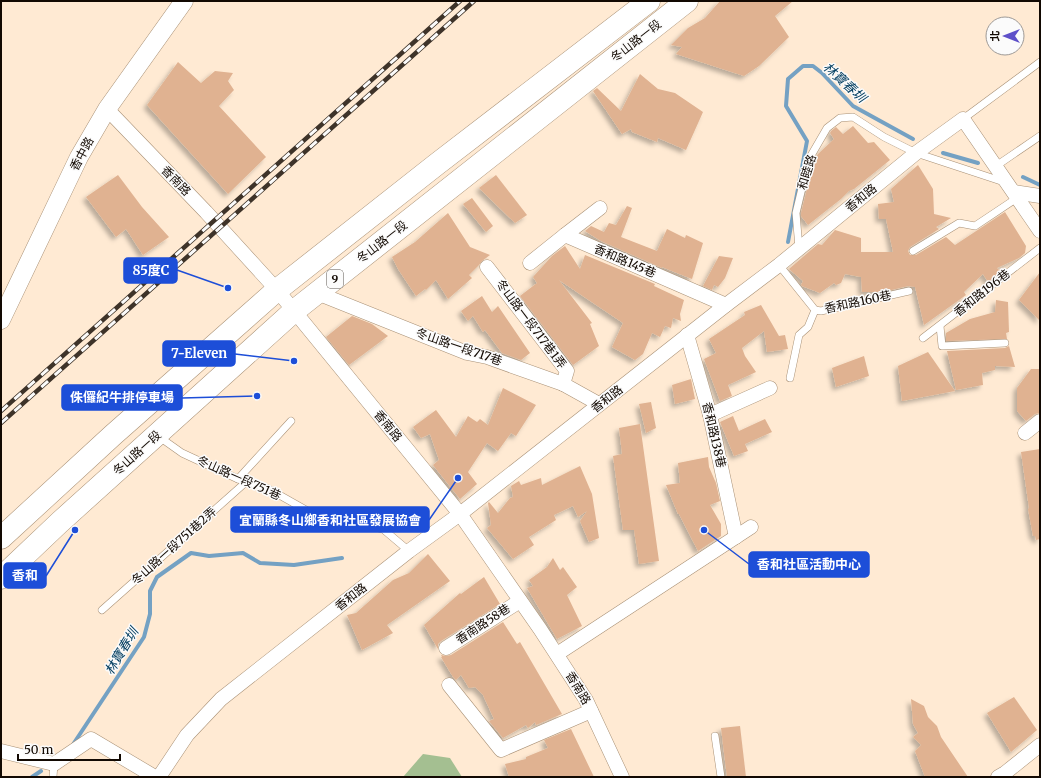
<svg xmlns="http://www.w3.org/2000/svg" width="1041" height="778" viewBox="0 0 1041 778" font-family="Merriweather,'Noto Sans TC',serif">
	<defs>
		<filter id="shadow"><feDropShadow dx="-3.5" dy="3.5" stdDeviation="2" flood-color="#0004"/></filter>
	</defs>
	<rect width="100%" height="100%" fill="#ffead3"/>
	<polygon fill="#a4bf91" points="423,754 450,758 462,777 403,777"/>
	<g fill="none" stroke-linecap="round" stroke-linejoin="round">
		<g stroke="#74a1c3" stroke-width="4">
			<polyline points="943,153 978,163"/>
			<polyline points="1023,177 1040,185"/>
			<polyline points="788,242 807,141 786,106 788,79 803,66 813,66 822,73 853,106 913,139"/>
			<polyline points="72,746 144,637 150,614 150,591 157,577 191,553 209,556 243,553 260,563 294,565 342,558"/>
			<polyline points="32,777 41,771"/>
		</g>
	</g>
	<g fill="#e0b291" filter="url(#shadow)">
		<polygon points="720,1 793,1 775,16 789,37 759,66 744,76 676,54 682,47 671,45 688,28 705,18"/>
		<polygon points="178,62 201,83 215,71 233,73 228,81 234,90 219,106 266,157 228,194 147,105"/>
		<polygon points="640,74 658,89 675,93 703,112 686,150 658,138 657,142 632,132 631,129 622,134 593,91 597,88 621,111"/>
		<polygon points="853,126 868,143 874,142 890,160 854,189 849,191 841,199 808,225 801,216 801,213 814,161 818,154 834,139 830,133 831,131 836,127 843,134"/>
		<polygon points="918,165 933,189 934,214 951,218 936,227 939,229 910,247 908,251 910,255 916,255 946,237 955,245 1005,212 1026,246 1025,253 1019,258 997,268 1001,272 988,282 983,274 964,292 966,295 924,325 915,287 908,286 883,292 862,292 861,277 845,274 841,283 836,285 834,283 820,293 802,286 801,285 803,281 789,269 818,244 822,245 835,230 861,238 861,252 893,252 886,219 879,219 878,204 894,202 891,189"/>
		<polygon points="118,175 142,207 169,237 143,255 126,229 116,237 86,197"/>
		<polygon points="496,175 527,215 515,223 479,188"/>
		<polygon points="472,198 493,226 486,232 463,204"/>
		<polygon points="627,206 632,208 621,237 657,251 667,229 685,238 686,235 703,243 692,279 662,267 662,268 601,241 585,231 591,226 604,232 609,223 616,225"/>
		<polygon points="448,213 470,247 490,255 482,261 479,265 469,275 472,278 448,299 436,280 426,290 425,289 416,296 398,269 392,257 415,242"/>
		<polygon points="565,246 580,269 585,255 655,284 654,286 684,300 680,314 681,321 673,318 671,328 665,326 660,337 652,333 643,354 635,360 612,347 623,323 559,280 592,323 590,324 599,346 573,365 520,296 537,283 533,277 552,256"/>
		<polygon points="719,256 733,258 725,278 718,287 714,285 712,290 703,286"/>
		<polygon points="1040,272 1040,321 1019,300"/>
		<polygon points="482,296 492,312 498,306 530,353 521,360 502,353 485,330 483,332 473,316 468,321 461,311"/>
		<polygon points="996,300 1008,302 1009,332 1006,333 1007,339 946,341 946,333 970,319 995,312"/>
		<polygon points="761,305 779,336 785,335 788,349 767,352 764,331 742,348 745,356 756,372 728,385 732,396 720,401 704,359 716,353 709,339 745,315 744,312"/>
		<polygon points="352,316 372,324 388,336 349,365 326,337"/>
		<polygon points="1009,346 1015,367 995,366 995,370 982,373 983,385 956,390 947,351 1005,348"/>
		<polygon points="928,352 955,391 902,401 898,366"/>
		<polygon points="864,356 869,376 836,387 832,368"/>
		<polygon points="1031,369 1040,369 1040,413 1035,414 1026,421 1017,411 1017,388"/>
		<polygon points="691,379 695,399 675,404 672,385"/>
		<polygon points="503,388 536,405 516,436 511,433 498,451 487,443 468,472 477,484 460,499 433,465 439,460 430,434 421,438 413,427 436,410 456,437 468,416 477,422 480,419 488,425"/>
		<polygon points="651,402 656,428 646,433 639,404"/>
		<polygon points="733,416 739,431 765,419 772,432 745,444 748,451 734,456 720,422"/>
		<polygon points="640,424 659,561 639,564 634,530 623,530 613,456 622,454 619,428"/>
		<polygon points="1040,449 1040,539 1036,540 1035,536 1033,536 1028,509 1029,508 1021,452"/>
		<polygon points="708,457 709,467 716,483 720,501 710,505 721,524 721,536 698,551 679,514 678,514 666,485 680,483 678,463"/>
		<polygon points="580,466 592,494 599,538 589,542 580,521 587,511 578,517 573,506 554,515 556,520 529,537 534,545 513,559 487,528 491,525 488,503 489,502 498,513 510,498 513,497 511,486 519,481 521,485 541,478 542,485"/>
		<polygon points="428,554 450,581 387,625 393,633 362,650 347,615 356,613 393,580 409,573"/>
		<polygon points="553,558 560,570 563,567 577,587 567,595 582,626 557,639 527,588 533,586 529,580 547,567"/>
		<polygon points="484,577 500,604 441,641 438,644 438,649 424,625 460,593 461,594"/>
		<polygon points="503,622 517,644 520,642 562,714 536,725 535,722 528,728 526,725 503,738 489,721 494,719 483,695 475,687 469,688 461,675 456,680 453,677 441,657 442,657 441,655 446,656 451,655"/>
		<polygon points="1014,697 1037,730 1011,752 987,713"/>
		<polygon points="911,699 924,706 928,717 937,726 941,737 968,777 925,777 915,751 921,745 913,737 918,733 913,724"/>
		<polygon points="740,726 746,777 727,777 721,728"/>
		<polygon points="571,729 594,777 509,777 505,764 526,759 526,757 548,748 544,740"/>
	</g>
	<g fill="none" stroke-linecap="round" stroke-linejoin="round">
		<defs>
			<g id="service">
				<polyline points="963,119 1040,62"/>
				<polyline points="996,166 1040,136"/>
				<polyline points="799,248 796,213 809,159 827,128 840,118 853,117 884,137 916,153 1004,182"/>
				<polyline points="913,251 959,223 975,226 1017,198"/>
				<polyline points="779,265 815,310 821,311 909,291"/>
				<polyline points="940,326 942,346 1005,343"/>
				<polyline points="923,338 1040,248"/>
				<polyline points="790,378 799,335 808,327 815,310"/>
				<polyline points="158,436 182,453 238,479 267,488 313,514 383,529 409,551"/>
				<polyline points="238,479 291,421"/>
				<polyline points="102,610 246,482"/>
				<polyline points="715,736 721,777"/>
				<polyline points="53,777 54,764"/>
			</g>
			<g id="minor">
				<polyline points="107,109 206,212 277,290 460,514 540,629 586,700 622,777"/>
				<polyline points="1014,192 1040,196"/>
				<polyline points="565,235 600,208"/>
				<polyline points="530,263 565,235 726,305"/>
				<polyline points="487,267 567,371 563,384"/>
				<polyline points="317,293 467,353 487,357 563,384 599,404"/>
				<polyline points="687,335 710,415 736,537"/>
				<polyline points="710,415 770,388"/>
				<polyline points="1025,433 1040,421"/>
				<polyline points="446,648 520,601"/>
				<polyline points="557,654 751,527"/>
				<polyline points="449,685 501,750 591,711"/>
				<polyline points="1,751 54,764 91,739 155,777"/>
				<polyline points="159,777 187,735 221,699 409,551 460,514 726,305 779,265 916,153 963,119 1040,231"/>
				<polyline points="998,777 1005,773 1040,745"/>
			</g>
			<polyline id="tertiary" points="1,320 79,157 107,109 184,1"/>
			<g id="primary">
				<polyline points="1,538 113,435 277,290 437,164 649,1"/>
				<polyline points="1,578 60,522 294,311 687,1"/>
			</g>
		</defs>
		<use href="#service" stroke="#a99176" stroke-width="8"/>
		<use href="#minor" stroke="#a99176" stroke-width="15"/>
		<use href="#tertiary" stroke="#a99176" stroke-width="19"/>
		<use href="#primary" stroke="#a99176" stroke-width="23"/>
		<use href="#service" stroke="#fff" stroke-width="7"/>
		<use href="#minor" stroke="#fff" stroke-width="14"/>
		<use href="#tertiary" stroke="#fff" stroke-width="18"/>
		<use href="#primary" stroke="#fff" stroke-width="22"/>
		<defs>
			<g id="rail">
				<polyline points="1,411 460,1"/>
				<polyline points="1,423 474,1"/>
			</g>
		</defs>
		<use href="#rail" stroke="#3e3329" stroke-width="4.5"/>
		<use href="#rail" stroke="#fbfbfb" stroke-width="3" stroke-dasharray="9" stroke-linecap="butt"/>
	</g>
	<g text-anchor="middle" stroke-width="3" stroke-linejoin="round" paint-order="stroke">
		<rect fill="#fbfbfb" stroke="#58524d" stroke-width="1" x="327" y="270" width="16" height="18" rx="3"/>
		<g font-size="11" font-weight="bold" fill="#120902">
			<text x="335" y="283">9</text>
		</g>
		<g font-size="12" fill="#120902" stroke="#fbfbfb">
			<text transform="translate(636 41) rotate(-38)" y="4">冬山路一段</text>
			<text transform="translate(82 154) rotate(-62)" y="4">香中路</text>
			<text transform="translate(807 172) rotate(-73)" y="4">和睦路</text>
			<text transform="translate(176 181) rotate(46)" y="4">香南路</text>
			<text transform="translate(861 198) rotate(-39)" y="4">香和路</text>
			<text transform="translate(382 242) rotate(-38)" y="4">冬山路一段</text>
			<text transform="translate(625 261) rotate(23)" y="4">香和路145巷</text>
			<text transform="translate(982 293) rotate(-38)" y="4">香和路196巷</text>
			<text transform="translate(858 302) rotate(-12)" y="4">香和路160巷</text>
			<text transform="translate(531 324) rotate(53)" y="4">冬山路一段717巷1弄</text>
			<text transform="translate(459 347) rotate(19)" y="4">冬山路一段717巷</text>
			<text transform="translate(607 399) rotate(-38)" y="4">香和路</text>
			<text transform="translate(388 426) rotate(51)" y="4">香南路</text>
			<text transform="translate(714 435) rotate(77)" y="4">香和路138巷</text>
			<text transform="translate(137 453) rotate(-42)" y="4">冬山路一段</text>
			<text transform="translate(239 478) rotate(24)" y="4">冬山路一段751巷</text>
			<text transform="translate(174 546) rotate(-42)" y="4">冬山路一段751巷2弄</text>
			<text transform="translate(351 597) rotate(-38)" y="4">香和路</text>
			<text transform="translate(483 624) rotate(-33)" y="4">香南路58巷</text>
			<text transform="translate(578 688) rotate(59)" y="4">香南路</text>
		</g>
		<g font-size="13" font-style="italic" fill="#064062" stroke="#fbfbfb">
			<text transform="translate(845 82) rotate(42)" y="5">林寶春圳</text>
			<text transform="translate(121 651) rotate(-59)" y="5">林寶春圳</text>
		</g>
	</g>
	<path fill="none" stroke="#1d4ed8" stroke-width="1.5" d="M228 288L177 270M294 361L235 354M257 396L182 398M458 478L429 520M704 530L749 564M75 530L46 576"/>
	<g fill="#1d4ed8" stroke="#fbfbfb" stroke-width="1.5">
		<circle cx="228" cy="288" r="4"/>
		<circle cx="294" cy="361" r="4"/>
		<circle cx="257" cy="396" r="4"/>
		<circle cx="458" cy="478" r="4"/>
		<circle cx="704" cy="530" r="4"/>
		<circle cx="75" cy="530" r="4"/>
	</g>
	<g fill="#1d4ed8" stroke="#1d4ed8" stroke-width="1.5">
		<rect x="124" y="258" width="53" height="25" rx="4"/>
		<rect x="163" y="341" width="72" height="25" rx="4"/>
		<rect x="62" y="385" width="120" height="25" rx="4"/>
		<rect x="231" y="507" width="198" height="25" rx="4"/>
		<rect x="749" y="552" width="120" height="25" rx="4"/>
		<rect x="4" y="563" width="42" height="25" rx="4"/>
	</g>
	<g font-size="13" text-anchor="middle" font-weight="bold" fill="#fff">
		<text x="151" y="275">85度C</text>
		<text x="199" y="358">7-Eleven</text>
		<text x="122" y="402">侏儸紀牛排停車場</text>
		<text x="330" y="525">宜蘭縣冬山鄉香和社區發展協會</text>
		<text x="809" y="569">香和社區活動中心</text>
		<text x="25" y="580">香和</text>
	</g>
	<rect width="1041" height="778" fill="none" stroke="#120902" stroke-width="4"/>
	<g transform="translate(1005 36) rotate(270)"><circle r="19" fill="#fbfbfb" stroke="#9e9a97"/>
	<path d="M0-3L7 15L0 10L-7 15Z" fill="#5e50c9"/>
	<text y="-6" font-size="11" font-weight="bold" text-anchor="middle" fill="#120902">北</text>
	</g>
	<path d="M18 754v6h102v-6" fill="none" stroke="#120902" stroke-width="2"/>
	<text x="24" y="754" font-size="12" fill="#120902" stroke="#fbfbfb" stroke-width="3" paint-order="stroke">50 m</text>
</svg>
